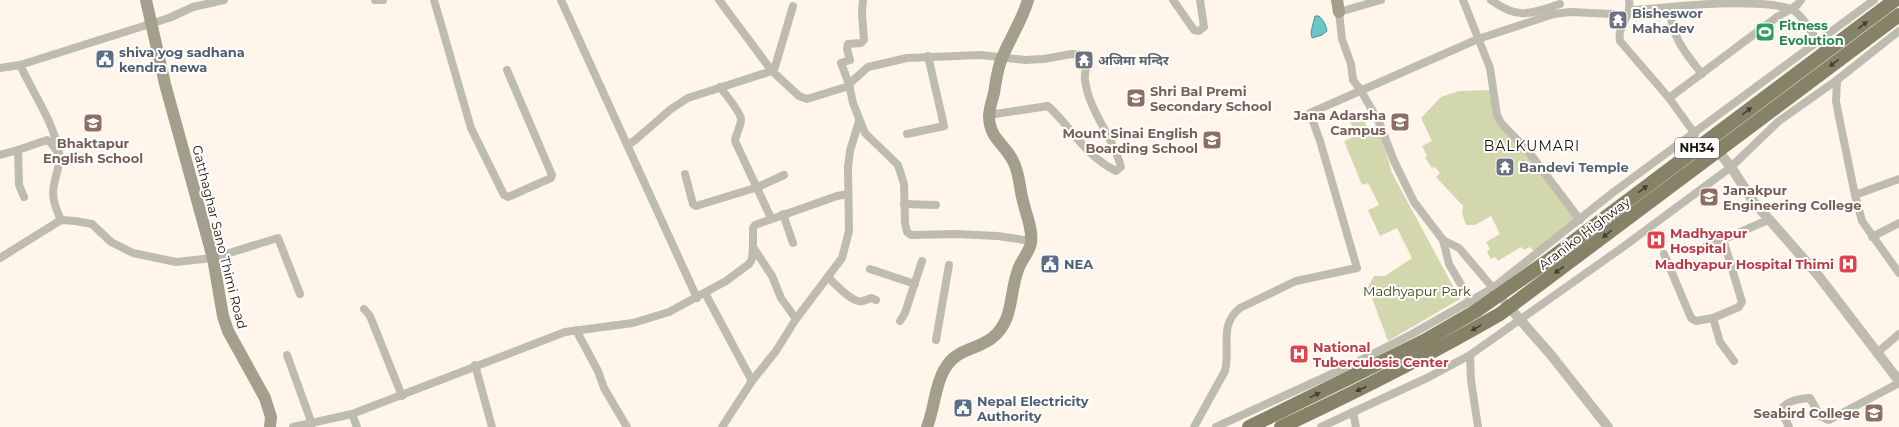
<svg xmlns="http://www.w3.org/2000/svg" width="1899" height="427" viewBox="0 0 1899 427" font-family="Montserrat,'Noto Sans Devanagari',sans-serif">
	<rect width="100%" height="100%" fill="#fff5eb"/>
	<g fill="#d3d7ad">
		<polygon points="1492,90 1494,117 1526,152 1577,218 1534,251 1530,247 1524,250 1521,247 1498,261 1495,257 1491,259 1487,252 1490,249 1486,242 1500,234 1491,216 1475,225 1466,225 1462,213 1463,206 1436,177 1440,173 1435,167 1432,168 1425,158 1427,156 1422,146 1432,141 1421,118 1441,97 1459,91"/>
		<polygon points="1360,111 1368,129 1378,124 1392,173 1460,299 1388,341 1368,287 1374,276 1385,276 1412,258 1397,228 1380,236 1368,210 1379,205 1368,183 1362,185 1344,141 1356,136 1348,116"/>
	</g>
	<path fill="#6ac5ca" stroke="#529090" d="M 1315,16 L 1319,16 C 1323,20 1326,24 1327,31 L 1322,35 L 1312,38 L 1311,32 Z"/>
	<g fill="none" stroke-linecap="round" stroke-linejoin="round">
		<g stroke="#bebcaf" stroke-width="8">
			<polyline points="375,0 383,0"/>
			<polyline points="434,0 471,128 504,195 508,197 551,178 552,175 507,70"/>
			<polyline points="561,0 697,298"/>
			<polyline points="719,0 772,71 775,67 793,6"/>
			<polyline points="1173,0 1194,30 1199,31 1204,27 1200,0"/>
			<polyline points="1381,0 1339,12 1342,39 1351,64 1353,80 1360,89 1379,122 1394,161 1414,202 1443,240 1459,248 1509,307"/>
			<polyline points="1463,0 1490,68 1497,115 1501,123 1528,151 1580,220"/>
			<path d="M 1491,0 C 1518,20 1530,14 1560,4"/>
			<path d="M 1629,0 C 1632,19 1617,23 1620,41 L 1669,98 L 1695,134"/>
			<path d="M 1669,7 C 1673,39 1683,50 1702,74"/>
			<path d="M 1631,10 C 1677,7 1727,0 1773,5 C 1779,6 1786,7 1791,9 C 1803,15 1811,32 1818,42"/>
			<path d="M 20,65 C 33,93 53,121 59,152 C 61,163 56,174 54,185 C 51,197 56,209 61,220 L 75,221 L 92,224 L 111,242 L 133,253 L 176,262 L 213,258 L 278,238 L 300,294"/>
			<polyline points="0,68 20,65 169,18 193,7 224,0"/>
			<polyline points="1837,80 1836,101 1839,117 1855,195 1862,221 1899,273"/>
			<polyline points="849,84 841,63 850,60 847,49 848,44 861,43 864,40 862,14 863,0"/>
			<path d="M 720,87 C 725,94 740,111 741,119 C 741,127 736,133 735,141 L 771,218"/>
			<polyline points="1669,98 1777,17 1797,5 1801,0"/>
			<path d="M 989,115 L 1048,106 C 1073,129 1083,154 1116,171 L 1121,167 C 1113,136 1089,112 1085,80 C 1084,72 1088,62 1089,55 L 1071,54 L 1044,59 L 1025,60 L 981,55 L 907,58 L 868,67 L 849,84 L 853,103 L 865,133 L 898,165 L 904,184 L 905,223 L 907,232 L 911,235 L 956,234 L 998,236 L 1031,241"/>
			<polyline points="907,134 944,126 928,56"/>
			<polyline points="627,145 634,141 671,109 688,98 772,71 799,96 807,99 849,86"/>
			<polyline points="0,155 18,150"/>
			<polyline points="685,174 693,204 696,206 758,187 784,175"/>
			<polyline points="1855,195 1899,179"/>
			<polyline points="24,197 19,185 18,150 47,140 51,143 57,151"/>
			<polyline points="904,204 936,205"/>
			<polyline points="783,214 793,243"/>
			<polyline points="1872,237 1899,223"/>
			<polyline points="1723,239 1742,302 1739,307 1713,318 1720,342 1734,361"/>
			<polyline points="1443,240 1449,264 1473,305"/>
			<polyline points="753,247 772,276 781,298 796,319"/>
			<polyline points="1703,248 1768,220"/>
			<polyline points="1664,254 1691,318 1696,321 1713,318"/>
			<polyline points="0,258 61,220"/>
			<polyline points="870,269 915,284"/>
			<path d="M 828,277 C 835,284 852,303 862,301 C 864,301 868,299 871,298 L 876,300"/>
			<polyline points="705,293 752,381"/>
			<polyline points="364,309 370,316 402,396"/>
			<polyline points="900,321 905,313 922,261"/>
			<polyline points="576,330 598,371 604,388 627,427"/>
			<polyline points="936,340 949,265"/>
			<polyline points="1878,352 1899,334"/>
			<polyline points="287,355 312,424"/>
			<polyline points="1470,355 1471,380 1478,427"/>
			<polyline points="475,365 492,427"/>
			<polyline points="1353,412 1356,427"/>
			<polyline points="352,414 357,427"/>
			<polyline points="293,427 352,414 565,332 633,323 669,312 726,281 749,264 752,259 753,247 753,228 755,225 837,196 848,194"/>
			<polyline points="722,427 752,381 776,351 796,319 842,258 849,231 848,167 850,151 859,121"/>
			<path d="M 1194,427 L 1225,371 C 1231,347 1218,326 1240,308 L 1296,281 L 1357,268 L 1320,141 L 1310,113 L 1478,39 L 1554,14 L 1570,12 L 1613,14 L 1626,18"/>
			<polyline points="1216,427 1347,367 1412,334 1493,288 1611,194 1874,0"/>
			<polyline points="1321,427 1429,377 1470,355 1623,247 1731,167 1779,121 1837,80 1899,31"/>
			<path d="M 1789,427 L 1781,410 C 1787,400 1800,399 1810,398 L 1820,416 L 1829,420 L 1899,383"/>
		</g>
		<g stroke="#bebcaf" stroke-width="10">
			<polyline points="1718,151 1731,167 1753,201 1817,274 1899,381"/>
			<polyline points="1509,307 1551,355 1608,427"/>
		</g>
		<g stroke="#a29f8c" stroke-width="12">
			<polyline points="146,0 165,84 213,258 223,316 228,331 265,398 271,417 270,427"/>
			<polyline points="1337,0 1339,12"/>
			<path d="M 927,427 C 935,407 935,381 948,364 C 959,349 978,349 992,338 C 1014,321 1009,294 1018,270 C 1021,260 1029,253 1031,243 C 1033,229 1026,215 1023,201 C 1019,187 1020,174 1013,161 C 1004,143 990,139 989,117 C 989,109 992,101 994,93 C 996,82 997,69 1002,58 C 1010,38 1022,21 1028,0"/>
		</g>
		<g stroke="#868268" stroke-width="14">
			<polyline points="1249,427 1424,341 1476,311 1546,262 1895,0"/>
			<path d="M 1281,427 C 1356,392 1429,355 1500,314 L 1899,15"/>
		</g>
	</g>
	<defs><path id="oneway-solid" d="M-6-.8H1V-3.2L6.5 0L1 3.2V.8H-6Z"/></defs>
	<g fill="#463f30">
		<use href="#oneway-solid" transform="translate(1863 25) rotate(-37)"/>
		<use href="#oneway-solid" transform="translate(1834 63) rotate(143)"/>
		<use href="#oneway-solid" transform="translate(1747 111) rotate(-37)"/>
		<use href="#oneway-solid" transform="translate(1643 189) rotate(-37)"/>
		<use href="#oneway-solid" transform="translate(1607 234) rotate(143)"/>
		<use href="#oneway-solid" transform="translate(1559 270) rotate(143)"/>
		<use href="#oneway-solid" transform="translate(1476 328) rotate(150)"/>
		<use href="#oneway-solid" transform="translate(1361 389) rotate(155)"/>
		<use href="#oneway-solid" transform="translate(1315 395) rotate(-26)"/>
	</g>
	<defs>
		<symbol id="temple-square" viewBox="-11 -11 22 22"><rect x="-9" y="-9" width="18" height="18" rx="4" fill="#6b7280" stroke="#fff"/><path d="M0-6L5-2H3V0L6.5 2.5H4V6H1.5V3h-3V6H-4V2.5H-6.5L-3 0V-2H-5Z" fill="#fff"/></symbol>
		<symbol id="stadium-square" viewBox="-11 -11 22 22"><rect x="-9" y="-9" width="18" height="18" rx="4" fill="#2e9e5b" stroke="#fff"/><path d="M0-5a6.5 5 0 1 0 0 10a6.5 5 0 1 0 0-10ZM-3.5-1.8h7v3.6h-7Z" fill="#fff"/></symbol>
		<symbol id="civic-square" viewBox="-11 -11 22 22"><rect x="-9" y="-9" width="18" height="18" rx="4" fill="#5c6f8a" stroke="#fff"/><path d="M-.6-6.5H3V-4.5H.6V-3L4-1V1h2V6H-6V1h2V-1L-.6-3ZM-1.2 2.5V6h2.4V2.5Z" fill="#fff"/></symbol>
		<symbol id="school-square" viewBox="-11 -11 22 22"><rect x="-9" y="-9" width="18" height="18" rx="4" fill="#8d6e63" stroke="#fff"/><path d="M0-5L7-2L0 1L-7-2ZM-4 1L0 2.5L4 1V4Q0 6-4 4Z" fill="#fff"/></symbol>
		<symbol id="university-square" viewBox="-11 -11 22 22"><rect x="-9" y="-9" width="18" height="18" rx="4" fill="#8d6e63" stroke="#fff"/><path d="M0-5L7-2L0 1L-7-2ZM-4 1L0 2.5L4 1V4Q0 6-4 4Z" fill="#fff"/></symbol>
		<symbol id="hospital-square" viewBox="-11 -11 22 22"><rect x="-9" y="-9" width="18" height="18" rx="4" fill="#e0444e" stroke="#fff"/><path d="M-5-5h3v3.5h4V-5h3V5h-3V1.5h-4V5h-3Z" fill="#fff"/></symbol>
	</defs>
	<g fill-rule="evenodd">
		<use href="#temple-square" x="1607" y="9" width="22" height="22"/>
		<use href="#stadium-square" x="1754" y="21" width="22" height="22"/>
		<use href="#civic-square" x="94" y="48" width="22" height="22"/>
		<use href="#temple-square" x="1073" y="49" width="22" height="22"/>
		<use href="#school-square" x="1125" y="87" width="22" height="22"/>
		<use href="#university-square" x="1389" y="111" width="22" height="22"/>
		<use href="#school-square" x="82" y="112" width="22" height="22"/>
		<use href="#school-square" x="1201" y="129" width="22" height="22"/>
		<use href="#temple-square" x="1494" y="156" width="22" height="22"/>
		<use href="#university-square" x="1698" y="186" width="22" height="22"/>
		<use href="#hospital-square" x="1645" y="229" width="22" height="22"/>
		<use href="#civic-square" x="1039" y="253" width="22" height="22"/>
		<use href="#hospital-square" x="1837" y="253" width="22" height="22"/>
		<use href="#hospital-square" x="1288" y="343" width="22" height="22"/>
		<use href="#civic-square" x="952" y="397" width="22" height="22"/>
		<use href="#university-square" x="1863" y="402" width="22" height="22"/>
	</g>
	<g text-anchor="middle" stroke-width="4" stroke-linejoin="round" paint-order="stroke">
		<rect fill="#fff" stroke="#5f5a54" stroke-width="1" x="1675" y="138" width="44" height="20" rx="3"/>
		<g font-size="12" font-weight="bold" fill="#1b130a">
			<text x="1697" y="152">NH34</text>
		</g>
		<g font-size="13" font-weight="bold" fill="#5b616d" stroke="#fff" text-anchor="start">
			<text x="1632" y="18">Bisheswor<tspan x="1632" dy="15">Mahadev</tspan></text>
			<text x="1098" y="65">अजिमा मन्दिर</text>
			<text x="1519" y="172">Bandevi Temple</text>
		</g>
		<g font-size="13" font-weight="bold" fill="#27864d" stroke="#fff" text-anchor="start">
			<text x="1779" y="30">Fitness<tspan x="1779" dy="15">Evolution</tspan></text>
		</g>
		<g font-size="13" font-weight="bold" fill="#4e5e75" stroke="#fff" text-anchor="start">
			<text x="119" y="57">shiva yog sadhana<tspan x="119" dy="15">kendra newa</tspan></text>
			<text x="1064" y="269">NEA</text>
			<text x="977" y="406">Nepal Electricity<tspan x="977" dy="15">Authority</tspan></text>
		</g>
		<g font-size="13" font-weight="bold" fill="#785e54" stroke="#fff" text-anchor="end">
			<text x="1150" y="96" text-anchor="start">Shri Bal Premi<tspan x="1150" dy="15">Secondary School</tspan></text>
			<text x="1386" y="120">Jana Adarsha<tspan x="1386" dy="15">Campus</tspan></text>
			<text x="1198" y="138">Mount Sinai English<tspan x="1198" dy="15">Boarding School</tspan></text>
			<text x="93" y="148" text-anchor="middle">Bhaktapur<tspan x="93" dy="15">English School</tspan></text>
			<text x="1723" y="195" text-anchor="start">Janakpur<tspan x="1723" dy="15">Engineering College</tspan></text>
			<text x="1860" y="418">Seabird College</text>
		</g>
		<g font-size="13" fill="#1b130a" stroke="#fff">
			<text transform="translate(1584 233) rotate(-37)" y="5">Araniko Highway</text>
			<text transform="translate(220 237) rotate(76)" y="5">Gatthaghar Sano Thimi Road</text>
		</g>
		<g font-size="13" font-weight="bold" fill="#be3a42" stroke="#fff" text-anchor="start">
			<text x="1670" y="238">Madhyapur<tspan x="1670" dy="15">Hospital</tspan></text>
			<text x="1834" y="269" text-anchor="end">Madhyapur Hospital Thimi</text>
			<text x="1313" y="352">National<tspan x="1313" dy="15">Tuberculosis Center</tspan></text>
		</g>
		<g font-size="13" fill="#3c3e09" stroke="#fff">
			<text x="1417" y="296">Madhyapur Park</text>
		</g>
		<g font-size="14" letter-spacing="1" fill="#1b130a" stroke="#fff">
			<text x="1532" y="151">BALKUMARI</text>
		</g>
	</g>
</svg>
